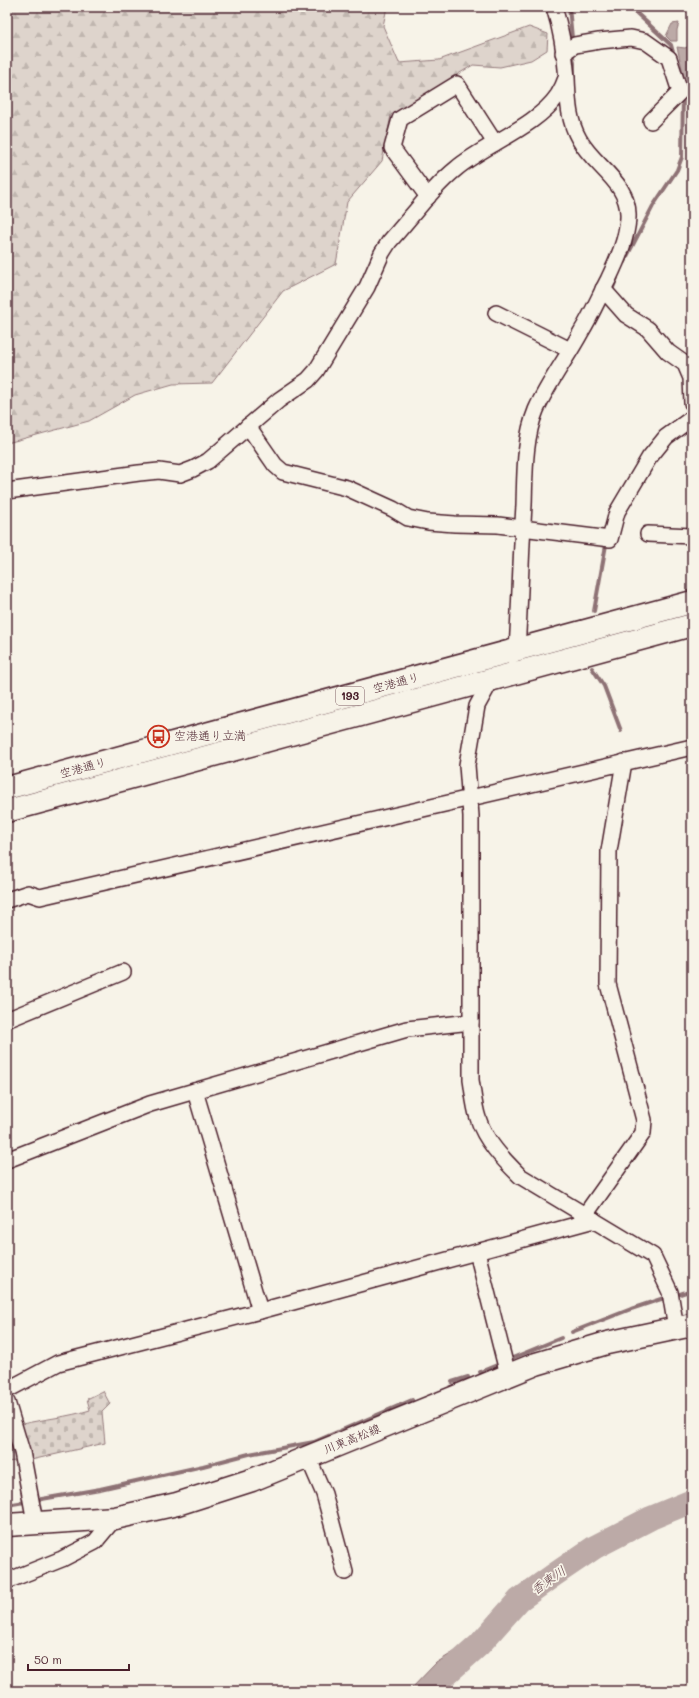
<svg xmlns="http://www.w3.org/2000/svg" width="699" height="1698" viewBox="0 0 699 1698" font-family="Mali,'Klee One',sans-serif">
	<defs>
		<pattern id="forest-firs" width="22" height="20" patternUnits="userSpaceOnUse"><rect width="22" height="20" fill="#ded4cc"/><path d="M5 1l3.5 6h-7zM16 11l3.5 6h-7z" fill="#c0b6af"/></pattern>
		<pattern id="cemetery-stones" width="16" height="16" patternUnits="userSpaceOnUse"><rect width="16" height="16" fill="#ded4cc"/><path d="M2 7V4a2 2 0 0 1 4 0v3zM10 15v-3a2 2 0 0 1 4 0v3z" fill="#c0b6af"/></pattern>
	</defs>
	<rect width="100%" height="100%" fill="#f7f3e8"/>
	<filter id="ink" filterUnits="userSpaceOnUse"><feTurbulence type="fractalNoise" baseFrequency=".025" numOctaves="2"/><feDisplacementMap in="SourceGraphic" scale="8" xChannelSelector="R" yChannelSelector="G"/><feConvolveMatrix kernelMatrix="1 2 1 2 8 2 1 2 1" color-interpolation-filters="sRGB"/></filter>
	<g filter="url(#ink)">
		<polygon fill="url(#forest-firs)" stroke="#947a7c" points="7,7 387,7 383,26 399,63 439,60 529,27 548,34 547,50 531,60 500,67 473,65 391,115 382,161 347,202 336,264 283,291 212,383 173,384 135,395 89,421 7,443"/>
		<g fill="url(#cemetery-stones)" stroke="#947a7c">
			<path d="M 103,1391 L 110,1404 L 102,1412 L 105,1443 L 31,1460 L 22,1424 C 44,1419 68,1417 90,1410 L 87,1399 Z"/>
			<polygon points="11,1436 16,1461 7,1462 7,1437"/>
		</g>
		<g fill="#bcaaa7" stroke="#8e7275">
			<polygon points="679,23 677,30 677,41 671,41 666,36 672,24"/>
			<polygon points="692,45 692,82 685,81 677,47 685,48"/>
			<polygon points="493,1628 479,1647 436,1691 409,1691 436,1663"/>
		</g>
		<g fill="none" stroke-linecap="round" stroke-linejoin="round">
			<g stroke="#8e7275" stroke-width="4">
				<polyline points="569,7 572,38"/>
				<polyline points="630,7 671,45 674,56"/>
				<polyline points="572,51 574,63 574,76"/>
				<polyline points="624,262 653,206 677,170 682,157 683,96"/>
				<polyline points="613,294 612,290 617,278"/>
				<polyline points="594,611 606,545"/>
				<polyline points="592,668 604,686 621,731"/>
				<polyline points="677,1295 692,1290"/>
				<polyline points="572,1332 631,1309 664,1298"/>
				<polyline points="510,1359 561,1338"/>
				<polyline points="480,1372 497,1365"/>
				<polyline points="452,1382 468,1377"/>
				<polyline points="7,1505 100,1489 203,1466 249,1454 314,1442 412,1400"/>
			</g>
			<polyline stroke="#bcaaa7" stroke-width="24" points="427,1691 479,1645 519,1600 554,1575 595,1547 651,1518 692,1501"/>
			<defs>
				<g id="street">
					<polyline points="563,53 575,45 599,41 631,38 645,41 669,58 680,92 651,121"/>
					<polyline points="428,197 392,148 400,119 457,84 495,143"/>
					<polyline points="603,289 626,315 648,329 668,352 685,364 691,378 692,403"/>
					<polyline points="496,313 570,350"/>
					<polyline points="248,426 275,465 283,472 347,488 393,509 408,518 428,522 455,524 498,525 610,539 617,512 649,458 666,437 692,418"/>
					<path d="M 7,491 L 139,473 L 159,471 L 180,474 L 193,469 L 208,461 L 279,400 L 308,380 L 316,371 L 367,287 L 382,253 L 389,242 C 411,218 432,188 457,168 C 486,144 537,126 558,95 C 561,90 564,84 566,78"/>
					<polyline points="648,534 692,536"/>
					<path d="M 512,656 L 517,650 C 520,602 521,554 524,505 C 525,474 524,439 536,410 C 548,383 567,358 581,332 C 591,316 599,297 608,280 C 617,261 627,239 628,218 C 630,182 594,167 579,139 C 568,120 568,99 567,78 C 565,55 561,29 554,7"/>
					<path d="M 493,677 L 477,706 L 467,765 L 471,816 L 471,1080 C 473,1092 474,1106 478,1118 C 485,1141 503,1159 520,1176 L 653,1256 L 670,1292 L 676,1328"/>
					<polyline points="7,900 28,893 40,897 692,747"/>
					<polyline points="7,1018 9,1019 123,972"/>
					<polyline points="195,1091 260,1311"/>
					<polyline points="7,1160 150,1104 407,1029 471,1022"/>
					<polyline points="585,1215 643,1133 644,1120 608,984 609,851 624,762"/>
					<polyline points="477,1252 508,1375"/>
					<polyline points="7,1390 58,1363 260,1311 594,1220"/>
					<polyline points="7,1402 22,1452 35,1522"/>
					<polyline points="308,1457 324,1494 345,1572"/>
					<polyline points="7,1581 62,1559 95,1542 115,1518"/>
				</g>
				<polyline id="secondary" points="7,1525 115,1518 177,1504 252,1480 536,1364 607,1343 692,1325"/>
				<g id="highway">
					<polyline points="7,788 692,602"/>
					<polyline points="7,811 692,625"/>
				</g>
			</defs>
			<use href="#street" stroke="#4a1f2b" stroke-width="18"/>
			<use href="#secondary" stroke="#4a1f2b" stroke-width="25"/>
			<use href="#highway" stroke="#4a1f2b" stroke-width="25"/>
			<use href="#street" stroke="#f7f3e8" stroke-width="15"/>
			<use href="#secondary" stroke="#f7f3e8" stroke-width="22"/>
			<use href="#highway" stroke="#f7f3e8" stroke-width="22"/>
		</g>
	</g>
	<defs>
		<symbol id="bus-ring" viewBox="-11 -11 22 22"><circle r="9.5" fill="#f7f3e8" stroke="#c8321e" stroke-width="1.5"/><path d="M-5-6H5V4H4V6H2V4H-2V6H-4V4H-5ZM-3.5-4V0h7V-4ZM-3.5 1.2v1.5H-2V1.2ZM2 1.2v1.5H3.5V1.2Z" fill="#c8321e"/></symbol>
	</defs>
	<g fill-rule="evenodd">
		<use href="#bus-ring" x="146" y="724" width="25" height="25"/>
	</g>
	<g text-anchor="middle" stroke-width="3.5" stroke-linejoin="round" paint-order="stroke">
		<rect fill="#f7f3e8" stroke="#7e5f64" stroke-width="1" x="336" y="687" width="28" height="18" rx="3"/>
		<g font-size="11" font-weight="bold" fill="#4a1f2b">
			<text x="350" y="700">193</text>
		</g>
		<g font-size="12" fill="#4a1f2b" stroke="#f7f3e8">
			<text transform="translate(396 683) rotate(-15)" y="4">空港通り</text>
			<text transform="translate(83 768) rotate(-15)" y="4">空港通り</text>
			<text transform="translate(352 1439) rotate(-22)" y="4">川東高松線</text>
		</g>
		<g font-size="12" fill="#4a1f2b" stroke="#f7f3e8" text-anchor="start">
			<text x="174" y="740">空港通り立満</text>
		</g>
		<g font-size="13" font-style="italic" fill="#6c4950" stroke="#f7f3e8">
			<text transform="translate(548 1580) rotate(-35)" y="5">香東川</text>
		</g>
	</g>
	<rect width="699" height="1698" fill="none" stroke="#f7f3e8" stroke-width="24"/>
	<rect x="12" y="12" width="675" height="1674" fill="none" stroke="#4a1f2b" stroke-width="1.5" filter="url(#ink)"/>
	<path d="M28 1664v6h101v-6" fill="none" stroke="#4a1f2b" stroke-width="2"/>
	<text x="34" y="1664" font-size="12" fill="#4a1f2b" stroke="#f7f3e8" stroke-width="3" paint-order="stroke">50 m</text>
</svg>
